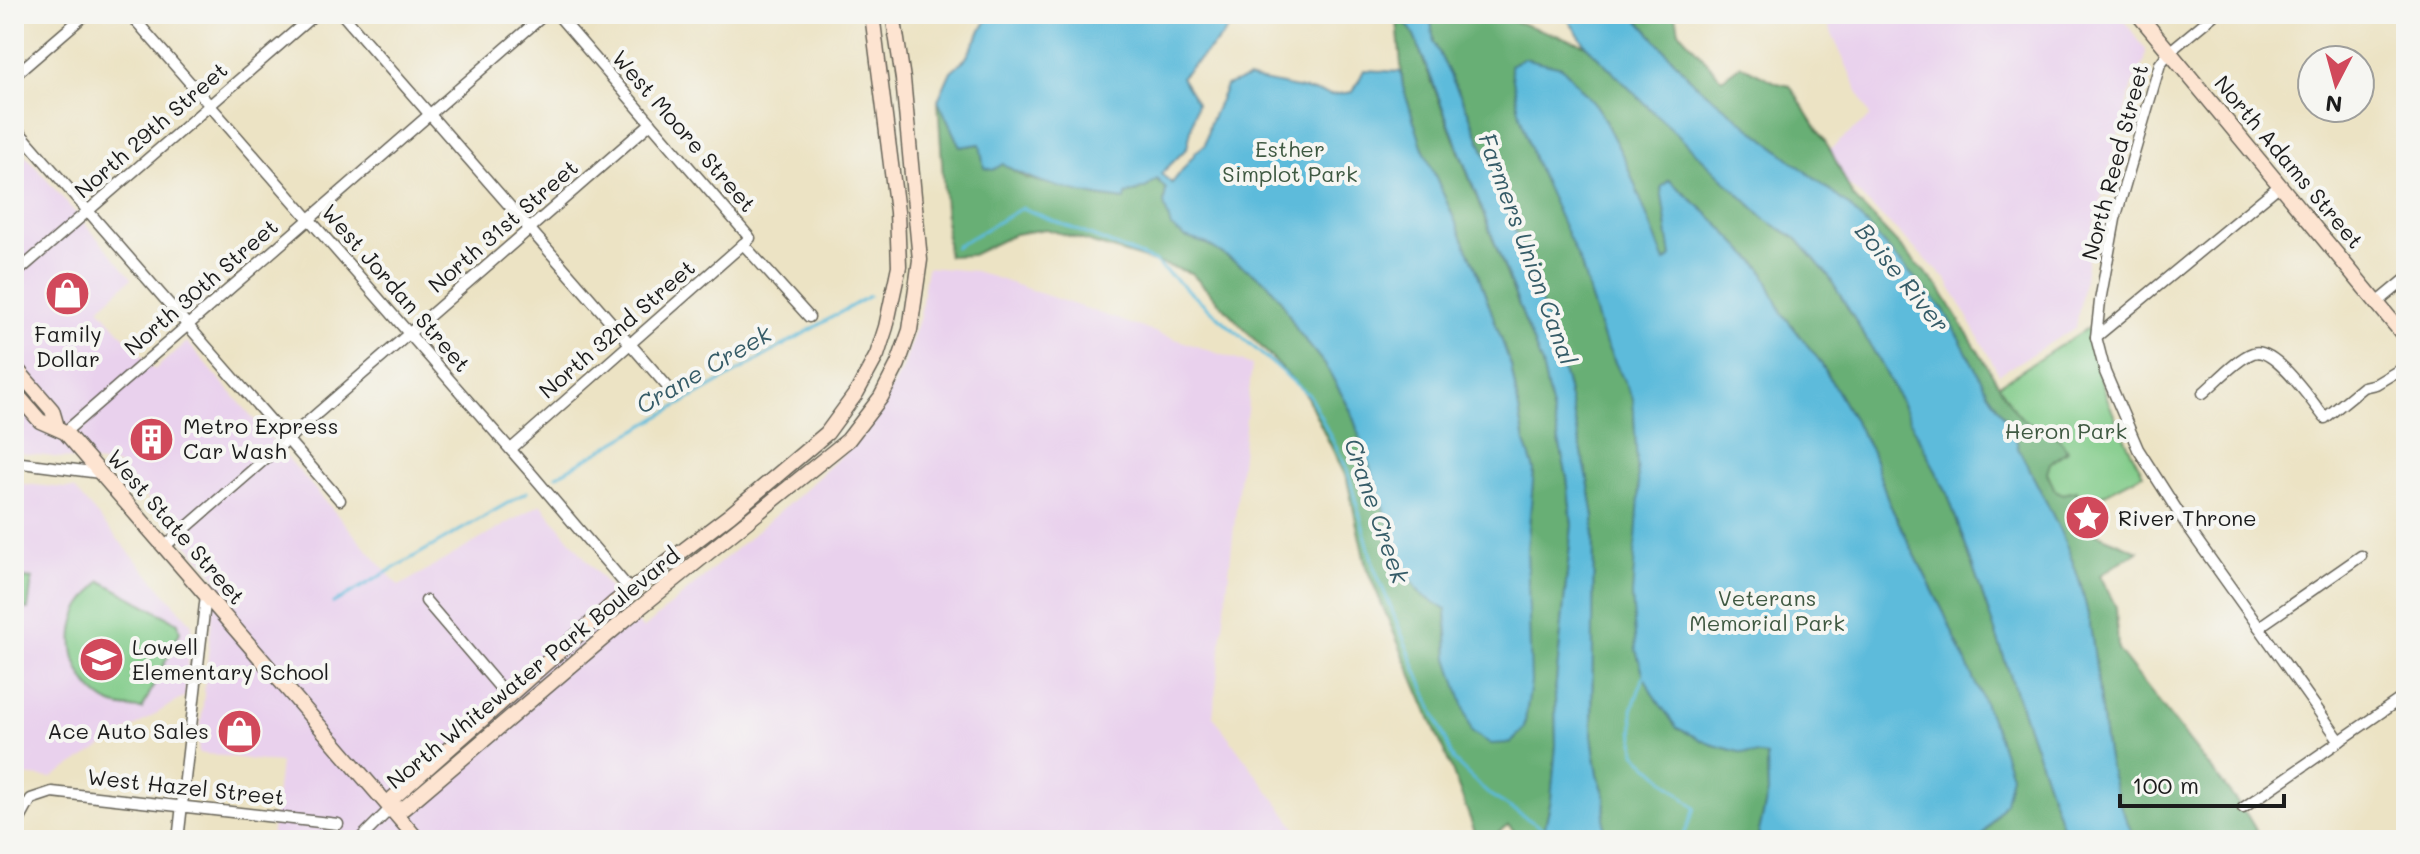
<svg xmlns="http://www.w3.org/2000/svg" width="2420" height="854" viewBox="0 0 2420 854" font-family="Mali,sans-serif">
	<rect width="100%" height="100%" fill="#f6f6f2"/>
	<filter id="ink" filterUnits="userSpaceOnUse"><feTurbulence type="fractalNoise" baseFrequency=".0125" numOctaves="2"/><feDisplacementMap in="SourceGraphic" scale="16" xChannelSelector="R" yChannelSelector="G"/><feConvolveMatrix kernelMatrix="1 2 1 2 8 2 1 2 1" color-interpolation-filters="sRGB"/></filter>
	<filter id="wash" filterUnits="userSpaceOnUse"><feTurbulence type="fractalNoise" baseFrequency=".006" numOctaves="4" result="noise"/><feDisplacementMap in="SourceGraphic" scale="32" xChannelSelector="R" yChannelSelector="G"/><feGaussianBlur stdDeviation="1.8" result="paint"/><feColorMatrix in="noise" values="0 0 0 0 0 0 0 0 0 0 0 0 0 0 0 0 0 1.4 0 .05"/><feComposite in="paint" operator="in"/></filter>
	<g filter="url(#wash)">
		<rect width="100%" height="100%" fill="#ece3c4"/>
		<g fill="#e9d1ed">
			<polygon points="1820,14 2119,14 2146,50 2145,60 2132,85 2094,224 2076,327 1999,374 1947,280 1847,183 1830,149 1870,117 1827,23"/>
			<polygon points="14,142 132,278 99,308 154,370 187,342 399,586 541,504 643,629 800,494 857,441 902,371 920,316 927,267 975,271 1252,365 1213,716 1305,840 271,840 280,763 198,753 216,577 118,465 14,452"/>
			<polygon points="14,483 74,489 192,624 185,696 51,778 14,774"/>
		</g>
		<g fill="#80cb88" stroke="#4e7452" stroke-width="2">
			<path d="M 2086,329 L 2091,329 C 2095,381 2119,429 2143,474 L 2095,499 L 2092,553 L 1988,392 Z"/>
			<polygon points="14,577 32,579 28,609 15,608 14,614"/>
			<path d="M 101,581 L 178,623 L 180,632 L 142,709 C 133,708 120,708 111,704 C 76,687 62,640 81,606 C 87,597 94,589 101,581 Z"/>
		</g>
		<g fill="#68af74" stroke="#426648" stroke-width="2">
			<path d="M 1430,14 L 1493,14 L 1586,45 L 1766,220 L 1797,239 L 1828,275 L 1882,365 L 1948,495 L 2067,840 L 1980,840 L 2005,802 L 1944,613 L 1889,503 L 1872,452 L 1819,360 L 1782,313 L 1762,269 L 1709,215 L 1669,180 L 1661,188 L 1671,257 L 1665,263 L 1625,160 L 1598,108 L 1581,264 L 1602,336 L 1633,398 L 1639,496 L 1677,728 C 1707,742 1734,752 1767,755 L 1768,793 L 1757,840 L 1603,840 L 1605,796 L 1598,775 L 1592,736 L 1594,517 L 1588,480 L 1566,381 L 1530,268 L 1468,111 L 1434,43 Z"/>
			<path d="M 1633,14 L 1673,14 L 1677,20 L 1679,31 L 1722,79 L 1741,65 L 1777,83 L 1790,86 L 1830,149 L 1853,197 L 1939,287 L 2011,405 C 2015,410 2019,417 2025,420 C 2044,433 2056,427 2067,451 L 2050,463 L 2047,473 L 2055,490 L 2063,494 L 2076,491 L 2081,509 L 2079,526 L 2138,551 L 2100,575 L 2116,607 L 2118,650 L 2247,815 L 2262,840 L 2136,840 C 2096,769 2104,683 2086,606 C 2074,551 2044,497 2018,448 L 2015,433 L 1988,392 L 1743,124 L 1693,82 Z"/>
			<polygon points="1397,20 1403,20 1412,31 1542,365 1567,477 1572,525 1555,692 1556,745 1551,800 1544,830 1552,840 1523,840 1508,825 1488,840 1478,840 1450,765 1366,567 1347,479 1305,393 1191,273 1046,229 1015,234 972,255 948,256 938,100 960,147 980,144 1003,164 1026,178 1100,197 1124,200 1126,195 1147,187 1156,179 1166,189 1164,204 1185,237 1207,244 1267,282 1281,300 1297,330 1326,366 1351,411 1405,572 1421,594 1446,610 1448,658 1460,692 1528,611 1527,549 1534,470 1525,442 1511,366 1475,266 1422,146 1403,87"/>
		</g>
		<g fill="#5dbbdb" stroke="#3c6c7c" stroke-width="2">
			<path d="M 990,14 L 1238,14 L 1222,37 L 1181,77 L 1197,103 L 1187,148 L 1161,174 L 1172,183 L 1197,151 L 1205,145 L 1209,125 L 1226,86 L 1248,78 L 1331,95 L 1353,92 L 1364,70 L 1401,72 L 1403,87 L 1422,146 L 1475,266 L 1511,366 L 1525,442 L 1534,470 L 1527,549 L 1531,683 L 1524,728 L 1511,743 L 1491,744 L 1472,732 L 1448,658 L 1446,610 L 1421,594 L 1405,572 L 1351,411 L 1326,366 L 1297,330 L 1281,300 L 1267,282 L 1207,244 L 1185,237 L 1171,227 L 1164,204 L 1166,189 L 1157,179 L 1147,187 L 1126,195 L 1125,200 C 1084,195 1038,185 1003,164 L 993,170 L 984,168 L 980,144 L 960,147 L 938,100 L 951,71 L 966,58 Z"/>
			<polygon points="1405,14 1430,14 1434,43 1468,111 1530,268 1566,381 1588,480 1594,517 1592,736 1598,775 1605,796 1603,840 1552,840 1544,831 1551,800 1556,745 1555,692 1572,525 1567,477 1542,365 1429,72 1412,31 1403,20"/>
			<path d="M 1564,14 L 1633,14 L 1693,82 L 1849,206 L 1944,310 L 1988,392 L 2015,433 L 2018,448 C 2044,497 2074,551 2086,606 C 2104,684 2096,769 2136,840 L 2067,840 L 1948,495 L 1882,365 L 1828,275 L 1797,239 L 1766,220 L 1641,100 L 1586,45 Z"/>
			<polygon points="1523,58 1562,67 1598,108 1625,160 1665,262 1671,257 1661,188 1669,180 1709,215 1762,269 1782,313 1819,360 1872,452 1889,503 1944,613 1994,725 2011,775 2005,802 1980,840 1757,840 1768,793 1767,756 1743,753 1710,744 1677,728 1652,693 1644,676 1636,650 1632,595 1639,496 1633,399 1602,336 1581,264 1533,158 1520,115 1510,65"/>
		</g>
		<g fill="none" stroke-linecap="round" stroke-linejoin="round">
			<g stroke="#5dbbdb" stroke-width="3">
				<polyline points="955,247 1022,208 1154,261 1310,396 1347,469 1374,567 1454,761 1487,793 1547,831"/>
				<polyline points="556,476 869,296"/>
				<polyline points="333,603 527,492"/>
				<polyline points="1644,676 1632,710 1635,753 1695,808 1682,840"/>
			</g>
		</g>
	</g>
	<g filter="url(#ink)">
		<g fill="none" stroke-linecap="round" stroke-linejoin="round">
			<defs>
				<g id="street">
					<polyline points="130,14 530,472 631,591"/>
					<polyline points="342,14 673,393"/>
					<polyline points="2215,14 2169,52 2160,64 2115,219 2100,301 2096,337 2105,372 2138,449 2189,529 2340,741"/>
					<polyline points="14,76 86,14"/>
					<polyline points="14,126 340,500"/>
					<polyline points="743,244 809,317"/>
					<polyline points="14,275 315,14"/>
					<polyline points="2377,303 2406,279"/>
					<polyline points="2096,337 2280,185"/>
					<path d="M 2203,393 C 2216,382 2238,358 2253,353 C 2274,345 2312,402 2325,418 L 2363,387 L 2376,384 L 2406,366"/>
					<polyline points="65,432 545,14"/>
					<polyline points="511,449 750,238 557,14"/>
					<polyline points="14,462 100,473"/>
					<polyline points="164,547 651,123"/>
					<polyline points="426,601 508,697"/>
					<polyline points="2259,627 2361,556"/>
					<polyline points="2243,808 2406,695"/>
					<polyline points="17,840 20,819 31,799 52,792 338,824"/>
					<polyline points="178,840 206,595"/>
					<polyline points="359,840 390,809"/>
				</g>
				<g id="secondary">
					<polyline points="2138,14 2406,338"/>
					<polyline points="14,366 52,410 57,427"/>
					<polyline points="14,391 40,421 65,432 418,840"/>
					<polyline points="390,809 404,808 417,797 627,618 848,440 881,397 898,364 910,330 920,260 903,79 893,14"/>
					<polyline points="390,809 393,798 614,603 730,515 827,433 857,392 877,355 886,327 899,266 897,212 872,14"/>
				</g>
			</defs>
			<use href="#street" stroke="#656257" stroke-width="13"/>
			<use href="#secondary" stroke="#656257" stroke-width="17"/>
			<use href="#street" stroke="#fff" stroke-width="10"/>
			<use href="#secondary" stroke="#fde4d1" stroke-width="14"/>
		</g>
	</g>
	<defs>
		<symbol id="shop-disc" viewBox="-11 -11 22 22"><circle r="9.5" fill="#d1495b" stroke="#f6f6f2"/><path d="M-5-2.5h2.3a2.7 3.5 0 0 1 5.4 0H5L5.5 6h-11ZM-1.5-2.5h3a1.5 2.3 0 0 0-3 0Z" fill="#fff"/></symbol>
		<symbol id="building-disc" viewBox="-11 -11 22 22"><circle r="9.5" fill="#d1495b" stroke="#f6f6f2"/><path d="M-4-6H4V6H1V3H-1V6H-4ZM-2.5-4.3h1.7v1.8h-1.7ZM.8-4.3h1.7v1.8H.8ZM-2.5-1h1.7V.8h-1.7ZM.8-1h1.7V.8H.8Z" fill="#fff"/></symbol>
		<symbol id="sight-disc" viewBox="-11 -11 22 22"><circle r="9.5" fill="#d1495b" stroke="#f6f6f2"/><path d="M0-6L1.8-2.2L6-1.7L2.9 1.2L3.7 5.4L0 3.3L-3.7 5.4L-2.9 1.2L-6-1.7L-1.8-2.2Z" fill="#fff"/></symbol>
		<symbol id="school-disc" viewBox="-11 -11 22 22"><circle r="9.5" fill="#d1495b" stroke="#f6f6f2"/><path d="M0-5L7-2L0 1L-7-2ZM-4 1L0 2.5L4 1V4Q0 6-4 4Z" fill="#fff"/></symbol>
	</defs>
	<g fill-rule="evenodd">
		<use href="#shop-disc" x="42" y="268" width="51" height="51"/>
		<use href="#building-disc" x="126" y="414" width="51" height="51"/>
		<use href="#sight-disc" x="2062" y="492" width="51" height="51"/>
		<use href="#school-disc" x="76" y="634" width="51" height="51"/>
		<use href="#shop-disc" x="214" y="706" width="51" height="51"/>
	</g>
	<g text-anchor="middle" stroke-width="8" stroke-linejoin="round" paint-order="stroke">
		<g font-size="22" fill="#1c1c1c" stroke="#f6f6f2">
			<text transform="translate(151 130) rotate(-41)" y="8">North 29th Street</text>
			<text transform="translate(684 131) rotate(49)" y="8">West Moore Street</text>
			<text transform="translate(2115 162) rotate(-75)" y="8">North Reed Street</text>
			<text transform="translate(2289 162) rotate(50)" y="8">North Adams Street</text>
			<text transform="translate(503 226) rotate(-41)" y="8">North 31st Street</text>
			<text transform="translate(201 287) rotate(-41)" y="8">North 30th Street</text>
			<text transform="translate(396 288) rotate(49)" y="8">West Jordan Street</text>
			<text transform="translate(617 329) rotate(-41)" y="8">North 32nd Street</text>
			<text transform="translate(176 527) rotate(49)" y="8">West State Street</text>
			<text transform="translate(533 668) rotate(-39)" y="8">North Whitewater Park Boulevard</text>
			<text transform="translate(186 787) rotate(6)" y="8">West Hazel Street</text>
		</g>
		<g font-size="22" fill="#3f5942" stroke="#f6f6f2">
			<text x="1290" y="157">Esther<tspan x="1290" dy="25">Simplot Park</tspan></text>
			<text x="2066" y="439">Heron Park</text>
			<text x="1767" y="606">Veterans<tspan x="1767" dy="25">Memorial Park</tspan></text>
		</g>
		<g font-size="22" fill="#1c1c1c" stroke="#f6f6f2" text-anchor="start">
			<text x="68" y="342" text-anchor="middle">Family<tspan x="68" dy="25">Dollar</tspan></text>
			<text x="183" y="434">Metro Express<tspan x="183" dy="25">Car Wash</tspan></text>
			<text x="2118" y="526">River Throne</text>
			<text x="132" y="655">Lowell<tspan x="132" dy="25">Elementary School</tspan></text>
			<text x="209" y="739" text-anchor="end">Ace Auto Sales</text>
		</g>
		<g font-size="24" font-style="italic" fill="#365c68" stroke="#f6f6f2">
			<text transform="translate(1527 249) rotate(70)" y="8">Farmers Union Canal</text>
			<text transform="translate(1902 278) rotate(51)" y="8">Boise River</text>
			<text transform="translate(704 370) rotate(-30)" y="8">Crane Creek</text>
			<text transform="translate(1376 511) rotate(71)" y="8">Crane Creek</text>
		</g>
	</g>
	<rect width="2420" height="854" fill="none" stroke="#f6f6f2" stroke-width="48"/>
	<g transform="translate(2336 84) rotate(186)"><circle r="38" fill="#f6f6f2" stroke="#9f9f9c" stroke-width="2"/>
	<path d="M0-6L14 30L0 20L-14 30Z" fill="#d1495b"/>
	<text y="-12" font-size="22" font-weight="bold" text-anchor="middle" fill="#1c1c1c">N</text>
	</g>
	<path d="M2120 794v12h164v-12" fill="none" stroke="#1c1c1c" stroke-width="4"/>
	<text x="2132" y="794" font-size="24" fill="#1c1c1c" stroke="#f6f6f2" stroke-width="6" paint-order="stroke">100 m</text>
</svg>
